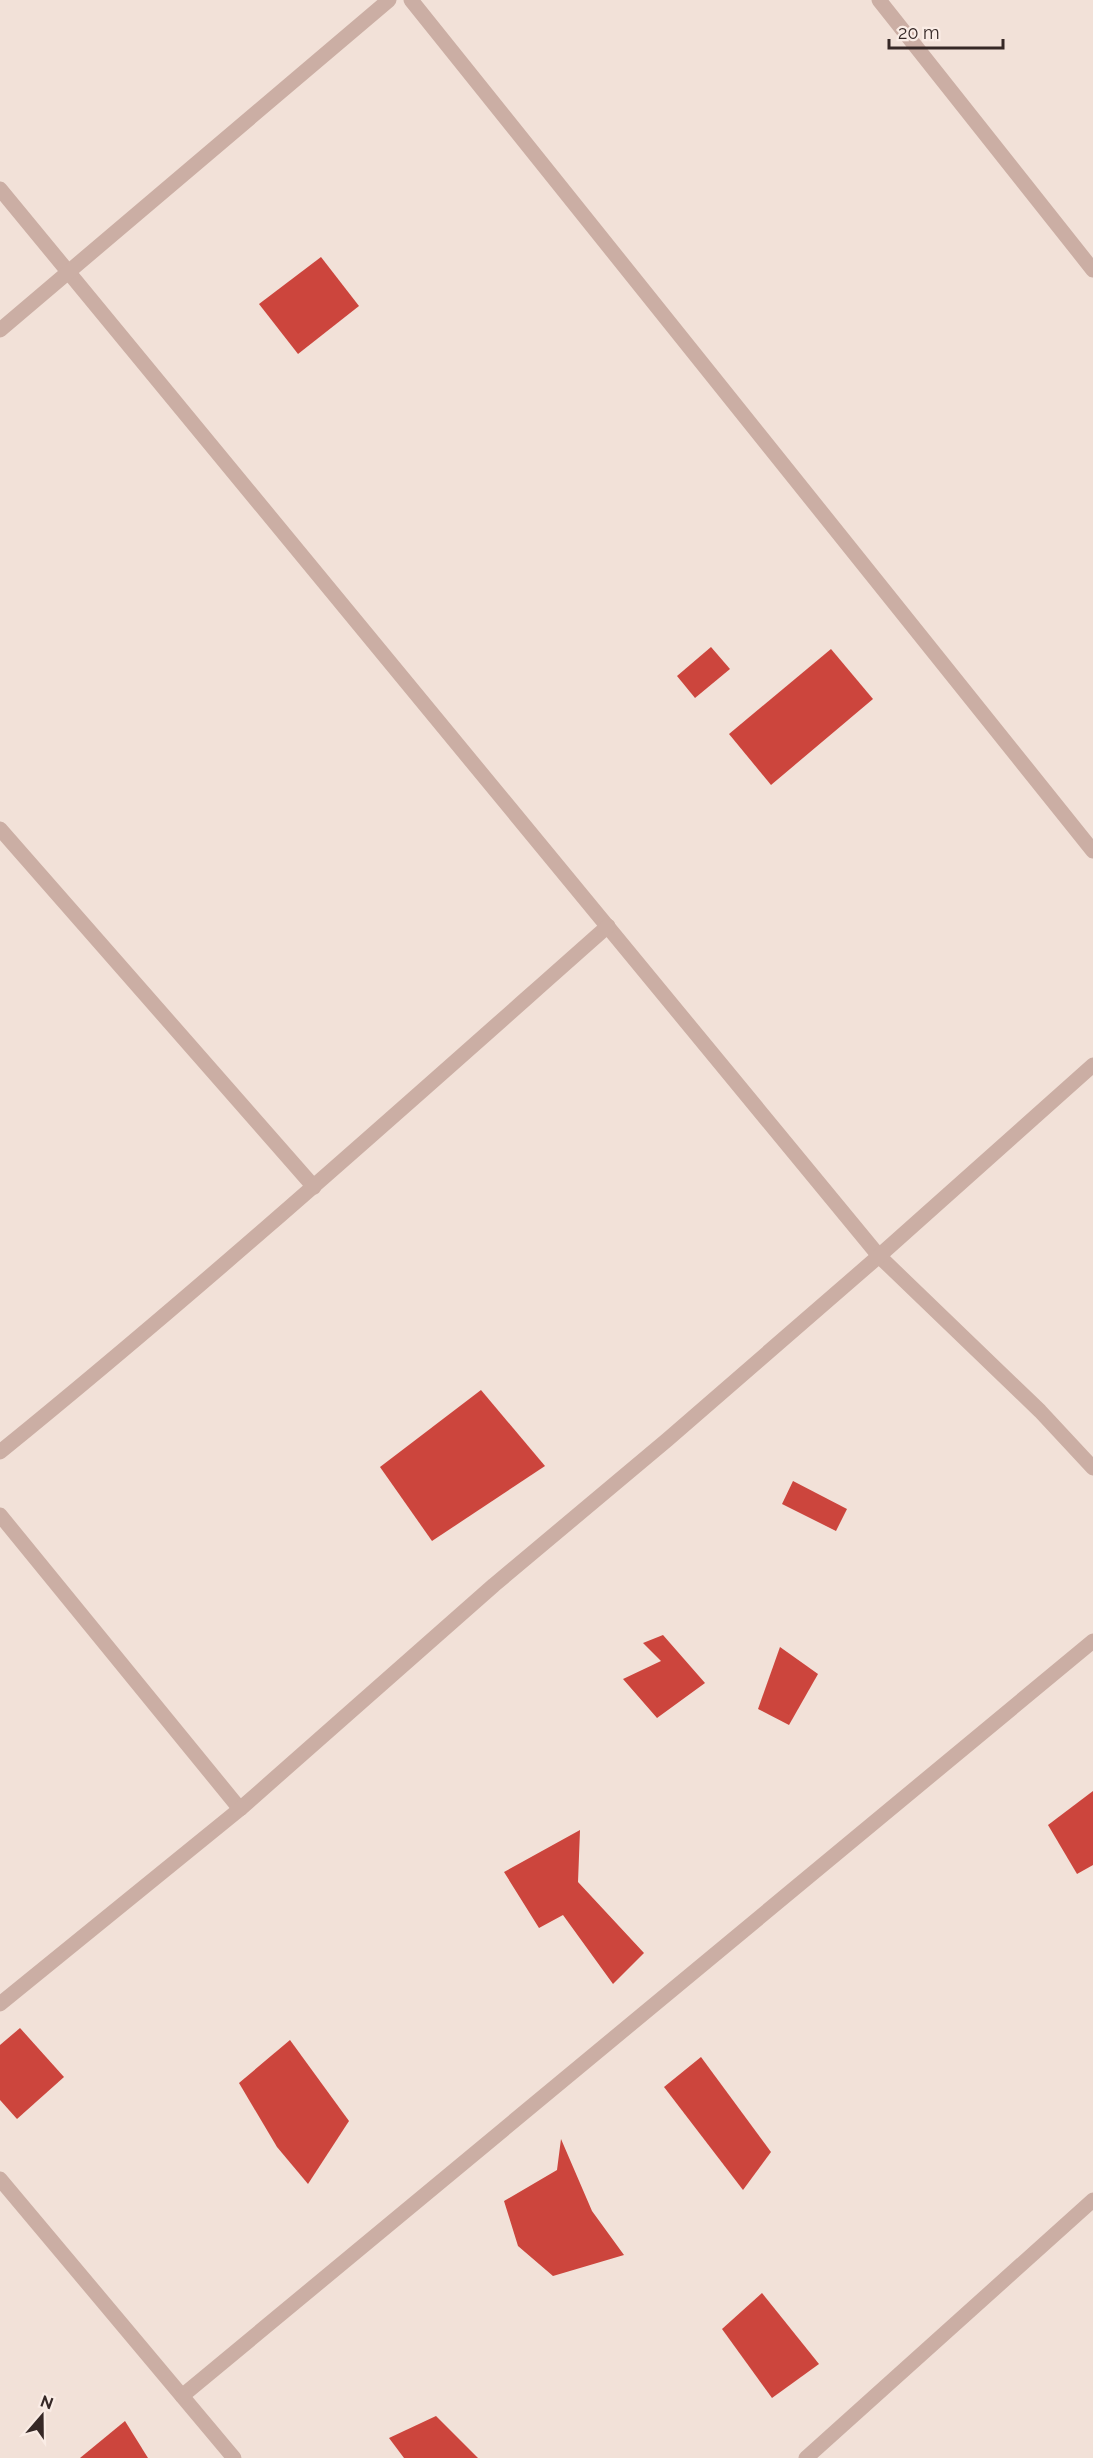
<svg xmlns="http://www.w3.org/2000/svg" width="1093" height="2458" viewBox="0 0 1093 2458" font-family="Raleway,sans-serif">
	<rect width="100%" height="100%" fill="#f2e1d8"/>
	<g fill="#cc453d">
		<polygon points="321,257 359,306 298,354 259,304"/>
		<polygon points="711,647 730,669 695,698 677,676"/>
		<polygon points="831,649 873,699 771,785 729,734"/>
		<polygon points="481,1390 545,1466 432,1541 380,1467"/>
		<polygon points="793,1481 847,1509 836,1531 782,1504"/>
		<polygon points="663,1635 705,1683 657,1718 623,1679 661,1661 643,1643"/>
		<polygon points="780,1647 818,1674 789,1725 758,1709"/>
		<polygon points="1093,1791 1093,1865 1077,1874 1048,1825"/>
		<polygon points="580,1830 578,1882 644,1953 613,1984 563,1915 539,1928 504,1872"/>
		<polygon points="20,2028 64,2077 17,2119 0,2100 0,2045"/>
		<polygon points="290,2040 349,2121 308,2184 277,2147 239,2083"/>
		<polygon points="701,2057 771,2152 743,2190 664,2087"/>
		<polygon points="561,2139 592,2211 624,2255 553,2276 518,2246 504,2201 557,2170"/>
		<polygon points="762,2293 819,2364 772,2398 722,2329"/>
		<polygon points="436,2416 478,2458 404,2458 389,2438"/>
		<polygon points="125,2421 148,2458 80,2458"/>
	</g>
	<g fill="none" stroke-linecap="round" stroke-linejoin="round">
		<g stroke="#cbaea4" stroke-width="15">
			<polyline points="411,0 1093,851"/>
			<polyline points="879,0 1093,270"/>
			<polyline points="0,189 879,1256 1040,1411 1093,1468"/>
			<polyline points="0,330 389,0"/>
			<polyline points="0,829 314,1187"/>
			<path d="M 0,1452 C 208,1283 407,1104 608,926"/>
			<polyline points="0,1515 240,1809"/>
			<polyline points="0,2004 240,1809 494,1585 667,1440 879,1256 1093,1065"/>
			<polyline points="0,2179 234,2458"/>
			<polyline points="182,2396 1093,1641"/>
			<polyline points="806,2458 1093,2200"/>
		</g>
	</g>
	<g transform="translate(42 2416) rotate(20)" stroke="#faece5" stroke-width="4.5" paint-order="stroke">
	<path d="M0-4.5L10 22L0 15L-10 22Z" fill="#362826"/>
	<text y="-9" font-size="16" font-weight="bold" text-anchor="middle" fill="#362826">N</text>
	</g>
	<path d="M889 39v9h114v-9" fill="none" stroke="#362826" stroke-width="3"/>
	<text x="898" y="39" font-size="18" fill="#362826" stroke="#faece5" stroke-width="4.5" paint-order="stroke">20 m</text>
</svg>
